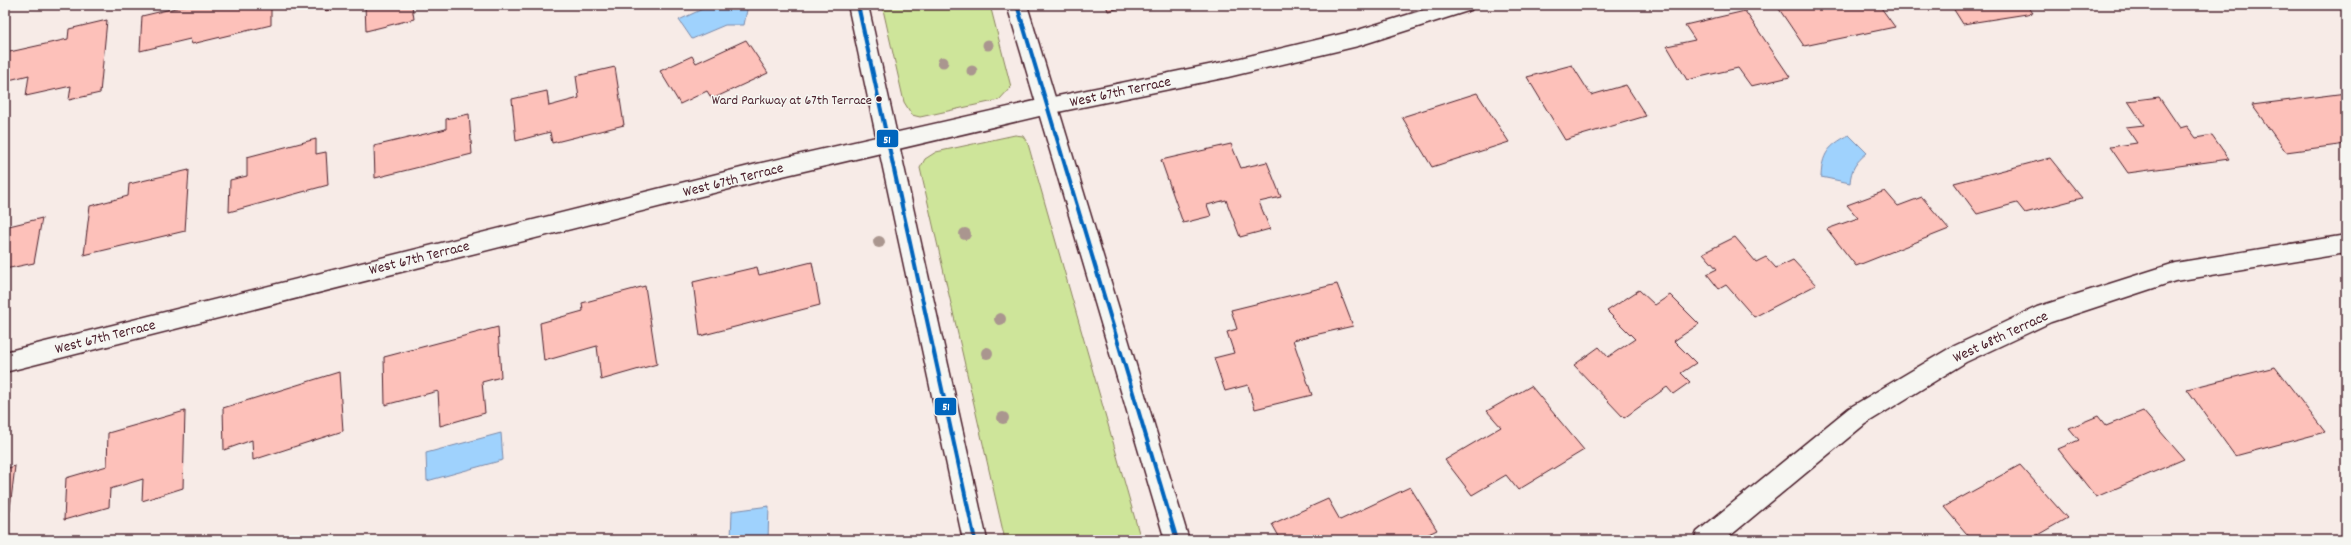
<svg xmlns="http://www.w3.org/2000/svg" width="2351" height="545" viewBox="0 0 2351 545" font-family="Dekko,sans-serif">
	<rect width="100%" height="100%" fill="#f7ebe7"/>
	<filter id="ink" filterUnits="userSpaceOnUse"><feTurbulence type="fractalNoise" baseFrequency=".025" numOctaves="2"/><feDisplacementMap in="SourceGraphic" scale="8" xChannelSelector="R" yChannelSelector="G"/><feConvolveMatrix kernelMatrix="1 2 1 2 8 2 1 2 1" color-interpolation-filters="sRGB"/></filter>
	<g filter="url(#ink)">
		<g fill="#cee59a" stroke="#8c8262">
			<polygon points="882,5 990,5 1011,87 999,100 920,117 912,115 904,102"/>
			<polygon points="1015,135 1023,136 1028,144 1141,540 1005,540 920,168 925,159 936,152"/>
		</g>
		<g fill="#9fd2fd" stroke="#7d8aa9">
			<polygon points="711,5 748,5 744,25 725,25 692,39 679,20"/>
			<path d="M 1849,135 L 1867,153 C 1856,162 1851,169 1850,183 L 1821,177 C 1822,154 1828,146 1849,135 Z"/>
			<polygon points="501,433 503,460 427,481 426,453"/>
			<polygon points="769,506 768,540 731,540 732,511"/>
		</g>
		<g fill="#fdc1ba" stroke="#4a1f2b">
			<polygon points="188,5 271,5 271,25 192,44 190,39 140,51 142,16"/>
			<polygon points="325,5 351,5 325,11"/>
			<polygon points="365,5 418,5 412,6 414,19 366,31"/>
			<polygon points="1106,5 1134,5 1108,11"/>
			<polygon points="1800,5 1879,5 1895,27 1804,46 1779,9"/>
			<polygon points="1951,5 2027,5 2033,13 1963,24"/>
			<polygon points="1745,11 1790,77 1751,86 1738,68 1687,80 1667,46 1695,40 1685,25"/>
			<polygon points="107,20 100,93 69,100 71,86 26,96 29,75 9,80 5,105 5,53 68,39 69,29"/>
			<polygon points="746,40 768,73 712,99 707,91 680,104 660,71 692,56 696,63"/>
			<polygon points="1572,65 1591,95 1626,85 1646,116 1565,140 1527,77"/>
			<polygon points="615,67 624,125 552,143 550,132 516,141 512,99 547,91 549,106 579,98 576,76"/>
			<polygon points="1477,93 1509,142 1432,167 1402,117"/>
			<polygon points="2346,93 2346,144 2286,152 2252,105"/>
			<polygon points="2159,97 2180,128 2187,126 2196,138 2212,135 2229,159 2128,173 2110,147 2137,143 2126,127 2144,125 2128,101"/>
			<polygon points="469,114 472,154 375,178 374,146 446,129 446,119"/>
			<polygon points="316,139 316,154 326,152 328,185 229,212 230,180 247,176 247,157"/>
			<polygon points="1231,144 1241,168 1267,162 1281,197 1259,202 1270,229 1240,237 1226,200 1207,205 1211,216 1183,223 1161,160"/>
			<polygon points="2050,158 2082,198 2025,213 2017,203 1977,214 1954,183"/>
			<polygon points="189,170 185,231 84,255 90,206 128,196 129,184"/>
			<polygon points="1885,191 1898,206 1922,197 1949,229 1856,266 1827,229 1858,218 1847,205"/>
			<polygon points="42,218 34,263 5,269 5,227"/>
			<polygon points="1735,237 1756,262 1766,257 1776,268 1793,260 1816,285 1754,317 1726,285 1719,289 1707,274 1717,269 1703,253"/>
			<polygon points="812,262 820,305 700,336 693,282 757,267 759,275"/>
			<polygon points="1337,284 1353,326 1293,340 1312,395 1255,409 1248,385 1225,391 1214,358 1234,353 1227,332 1237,329 1231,310"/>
			<polygon points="645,286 657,364 601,380 597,346 544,361 540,323 583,311 582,303"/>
			<polygon points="1639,290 1655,305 1670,295 1699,324 1674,341 1696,363 1681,373 1690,382 1673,394 1667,387 1624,418 1574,365 1599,347 1608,357 1635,339 1607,311"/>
			<polygon points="498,327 501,377 482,382 485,413 440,426 438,391 385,405 384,357"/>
			<polygon points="2275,367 2325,432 2235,456 2187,389"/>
			<polygon points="339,372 343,431 253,460 252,440 224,450 223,408"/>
			<polygon points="1531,386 1584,450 1518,490 1506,475 1472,495 1445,460 1501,427 1487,411"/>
			<polygon points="185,411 183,488 142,501 143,479 110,489 109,507 64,520 66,478 107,466 108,433"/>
			<polygon points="2143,411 2184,459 2096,497 2058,449 2079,440 2069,428 2098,416 2106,426"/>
			<polygon points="2020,465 2067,518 2029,540 1972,540 1944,507"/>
			<polygon points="15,466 7,534 5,534 5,469"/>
			<polygon points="1410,487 1437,530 1416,540 1281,540 1272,524 1328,499 1340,520"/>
		</g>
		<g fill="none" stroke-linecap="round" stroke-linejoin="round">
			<defs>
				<g id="street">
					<polygon points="1440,5 1474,5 1471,10 1358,46 1228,77 1048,114 757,182 5,372 5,352 757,164 1048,98 1228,61 1358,30"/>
					<polygon points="2346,235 2346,253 2175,281 2051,322 1966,362 1865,424 1725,540 1694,540 1697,532 1849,408 1950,348 2037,307 2175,263"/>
				</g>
				<g id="primary">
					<polygon points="848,5 868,5 987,540 963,540"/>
					<polygon points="1007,5 1027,5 1189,540 1165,540"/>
				</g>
			</defs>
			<use href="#street" stroke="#4a1f2b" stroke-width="3"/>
			<use href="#primary" stroke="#4a1f2b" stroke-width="3"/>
			<use href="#street" fill="#f6f6f2" fill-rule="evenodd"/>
			<use href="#primary" fill="#f6f6f2" fill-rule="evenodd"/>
			<defs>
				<g id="bus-1">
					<polyline points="858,5 975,540"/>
					<polyline points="1017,5 1177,540"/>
				</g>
			</defs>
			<use href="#bus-1" stroke="#f6f6f2" stroke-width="7"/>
			<use href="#bus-1" stroke="#0065bd" stroke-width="4"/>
		</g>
		<g fill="#aa968f">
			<circle cx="988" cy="45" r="5.5"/>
			<circle cx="943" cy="62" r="5.5"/>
			<circle cx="972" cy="71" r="5.5"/>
			<circle cx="965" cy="234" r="6"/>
			<circle cx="879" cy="242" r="6"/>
			<circle cx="1000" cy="319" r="6"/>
			<circle cx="987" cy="353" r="6"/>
			<circle cx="1003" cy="418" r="6"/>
		</g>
	</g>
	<circle fill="#4a1f2b" stroke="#f6f6f2" stroke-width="1.5" cx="879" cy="99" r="3.5"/>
	<g text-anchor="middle" stroke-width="3" stroke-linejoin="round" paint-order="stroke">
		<g font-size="14" fill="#4a1f2b" stroke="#f6f6f2" text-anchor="end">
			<text x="872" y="104">Ward Parkway at 67th Terrace</text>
		</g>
		<g font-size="15" fill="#4a1f2b" stroke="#f6f6f2">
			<text transform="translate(1120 91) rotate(-12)" y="5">West 67th Terrace</text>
			<text transform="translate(733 179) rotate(-14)" y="5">West 67th Terrace</text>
			<text transform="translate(419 257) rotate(-14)" y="5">West 67th Terrace</text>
			<text transform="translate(105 336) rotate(-14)" y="5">West 67th Terrace</text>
			<text transform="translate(2000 336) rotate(-25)" y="5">West 68th Terrace</text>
		</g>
	</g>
	<g stroke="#f6f6f2" stroke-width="1.5">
		<rect x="876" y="129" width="23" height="19" rx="4" fill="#0065bd"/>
		<rect x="934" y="397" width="23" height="19" rx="4" fill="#0065bd"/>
	</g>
	<g font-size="11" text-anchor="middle" font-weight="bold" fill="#fff">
		<text x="887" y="143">51</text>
		<text x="946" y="410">51</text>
	</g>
	<rect width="2351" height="545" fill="none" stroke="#f6f6f2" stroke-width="20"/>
	<rect x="10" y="10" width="2331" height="525" fill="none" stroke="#4a1f2b" stroke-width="1.5" filter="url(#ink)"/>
</svg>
